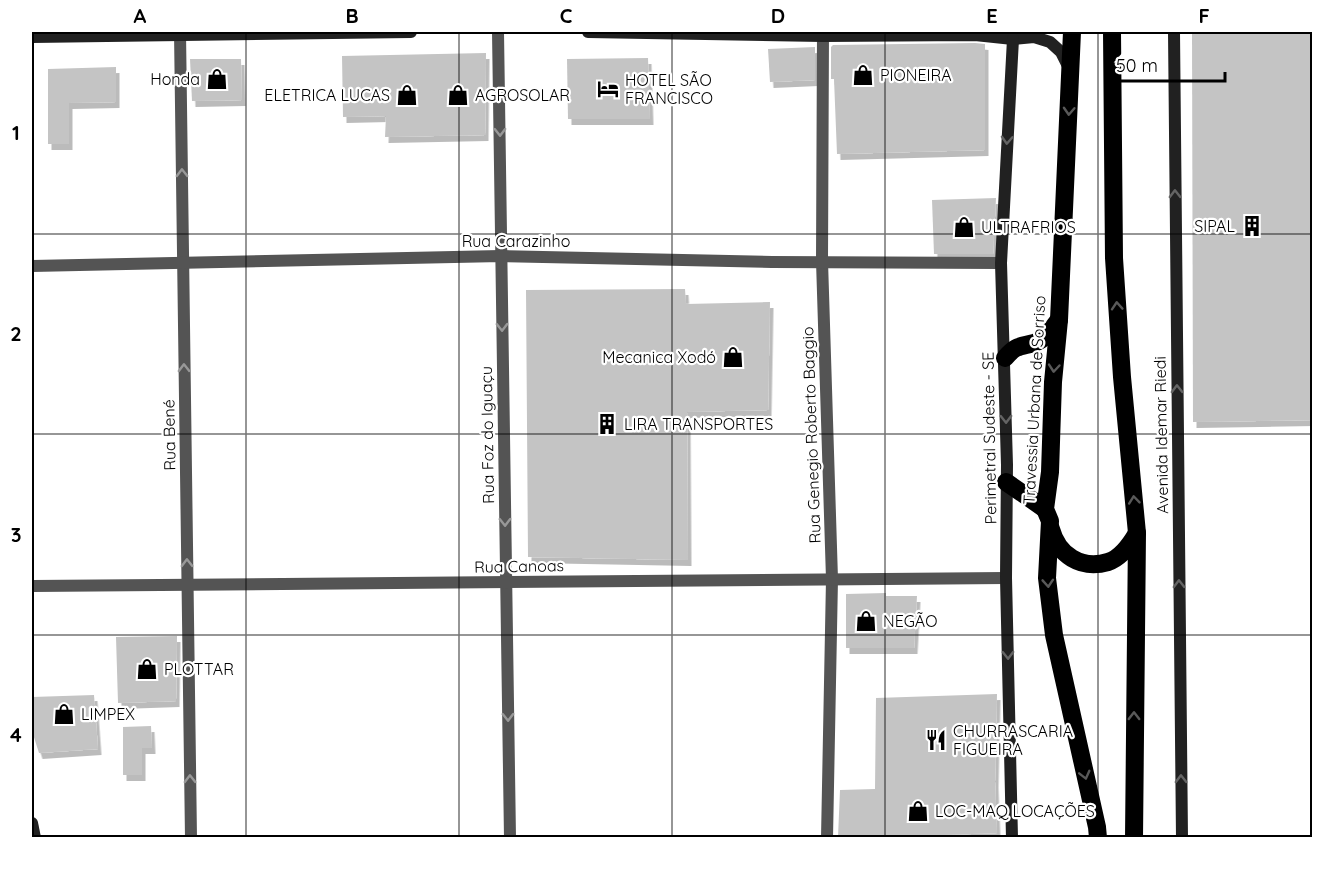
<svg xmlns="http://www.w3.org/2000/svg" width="1344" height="869" viewBox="0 0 1344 869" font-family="Quicksand,sans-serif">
	<defs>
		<filter id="shadow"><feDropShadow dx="3.5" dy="6" stdDeviation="0" flood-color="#0004"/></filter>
	</defs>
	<rect width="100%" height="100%" fill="#fff"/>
	<g fill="#c4c4c4" filter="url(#shadow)">
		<polygon points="1192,32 1312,32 1312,420 1193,422"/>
		<polygon points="975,43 985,44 985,150 837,154 834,79 831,79 831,47 833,45"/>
		<polygon points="815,47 815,80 770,82 768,49"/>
		<polygon points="486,53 485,135 385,137 386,116 343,117 342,56"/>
		<polygon points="648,58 650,119 568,119 567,59"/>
		<polygon points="190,59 241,59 242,100 192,101"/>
		<polygon points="116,67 116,102 69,103 69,144 48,144 48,69"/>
		<polygon points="996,198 993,254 934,254 932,200"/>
		<polygon points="685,289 686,304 770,302 768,410 687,412 688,560 528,557 526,290"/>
		<polygon points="886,593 886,596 917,596 914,648 846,648 846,594"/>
		<polygon points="177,636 176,701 118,703 116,637"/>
		<polygon points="997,694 995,782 997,833 892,837 838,837 840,790 875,789 876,698"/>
		<polygon points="94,695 98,749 39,753 32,731 32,697"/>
		<polygon points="151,726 152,748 142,748 142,775 123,775 123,727"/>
	</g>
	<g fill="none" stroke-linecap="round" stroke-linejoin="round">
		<g stroke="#545454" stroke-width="12">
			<polyline points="180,32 191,838"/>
			<polyline points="498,32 510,838"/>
			<polyline points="823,32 822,261 832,579 827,838"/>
			<polyline points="32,266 501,256 772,262 1001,263"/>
			<polyline points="32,586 1006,578"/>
		</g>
		<g stroke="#212121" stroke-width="12">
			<polyline points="588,32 823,36 975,35 1013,39 1034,37 1050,42 1061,52 1069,68"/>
			<polyline points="1174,32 1182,838"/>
			<polyline points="32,37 411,32"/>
			<polyline points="32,823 35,838"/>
			<polyline points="1012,838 1006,578 1007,465 1001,263 1013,39"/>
		</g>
		<g stroke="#000" stroke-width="18">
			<polyline points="1072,32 1059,320 1053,382 1050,472 1045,509 1050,521 1047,578 1054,635 1097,827 1098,838"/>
			<polyline points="1112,32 1114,258 1122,377 1137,533 1134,838"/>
			<path d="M 1005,358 C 1016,345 1019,347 1034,343 C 1045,340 1052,328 1059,320"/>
			<polyline points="1006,482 1045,509"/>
			<path d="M 1051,529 C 1058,555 1081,570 1108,562 C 1121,558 1130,545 1137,533"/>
		</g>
	</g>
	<defs><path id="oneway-chevron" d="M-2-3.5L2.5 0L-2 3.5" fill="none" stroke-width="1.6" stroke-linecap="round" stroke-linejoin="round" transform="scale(1.5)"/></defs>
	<g stroke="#595959">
		<use href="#oneway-chevron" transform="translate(1069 111) rotate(93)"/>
		<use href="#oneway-chevron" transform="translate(1117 306) rotate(-94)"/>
		<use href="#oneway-chevron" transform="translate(1054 368) rotate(95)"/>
		<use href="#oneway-chevron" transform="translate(1134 500) rotate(-96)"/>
		<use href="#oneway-chevron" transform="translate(1048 583) rotate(86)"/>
		<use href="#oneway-chevron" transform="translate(1134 716) rotate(-90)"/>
		<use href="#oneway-chevron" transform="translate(1085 775) rotate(76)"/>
	</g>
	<g stroke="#989898">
		<use href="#oneway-chevron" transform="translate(500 132) rotate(89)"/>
		<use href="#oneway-chevron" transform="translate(182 173) rotate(-91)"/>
		<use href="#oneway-chevron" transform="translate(502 327) rotate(89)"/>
		<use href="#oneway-chevron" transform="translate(184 368) rotate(-91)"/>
		<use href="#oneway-chevron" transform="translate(505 522) rotate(89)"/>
		<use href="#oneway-chevron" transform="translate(187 563) rotate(-91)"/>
		<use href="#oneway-chevron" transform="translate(508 717) rotate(89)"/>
		<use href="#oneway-chevron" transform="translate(190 779) rotate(-91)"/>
	</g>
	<g stroke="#646464">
		<use href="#oneway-chevron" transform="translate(1007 140) rotate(93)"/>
		<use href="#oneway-chevron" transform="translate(1175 194) rotate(-91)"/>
		<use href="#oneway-chevron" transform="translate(1177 389) rotate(-91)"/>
		<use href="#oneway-chevron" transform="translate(1006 419) rotate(89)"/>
		<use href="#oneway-chevron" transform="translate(1179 584) rotate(-91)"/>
		<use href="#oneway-chevron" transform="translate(1008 655) rotate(89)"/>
		<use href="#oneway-chevron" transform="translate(1181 779) rotate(-91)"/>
	</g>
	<path fill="none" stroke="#000" stroke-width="1.5" stroke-opacity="0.55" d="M 246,32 L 246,838M 459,32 L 459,838M 672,32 L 672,838M 885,32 L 885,838M 1098,32 L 1098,838M 32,234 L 1312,234M 32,434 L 1312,434M 32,635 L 1312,635"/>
	<defs>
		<symbol id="shop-bare" viewBox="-9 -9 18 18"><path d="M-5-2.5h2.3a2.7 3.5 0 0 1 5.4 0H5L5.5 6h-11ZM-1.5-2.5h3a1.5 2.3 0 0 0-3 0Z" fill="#000" stroke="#fff" stroke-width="2.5" paint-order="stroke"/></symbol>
		<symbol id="hotel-bare" viewBox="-9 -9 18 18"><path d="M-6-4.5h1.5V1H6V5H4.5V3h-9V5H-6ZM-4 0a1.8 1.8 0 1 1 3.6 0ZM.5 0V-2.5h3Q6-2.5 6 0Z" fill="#000" stroke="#fff" stroke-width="2.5" paint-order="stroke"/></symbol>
		<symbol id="building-bare" viewBox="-9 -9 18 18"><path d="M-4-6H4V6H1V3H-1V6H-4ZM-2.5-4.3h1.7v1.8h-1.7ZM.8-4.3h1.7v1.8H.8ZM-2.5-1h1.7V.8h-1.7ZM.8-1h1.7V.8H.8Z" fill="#000" stroke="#fff" stroke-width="2.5" paint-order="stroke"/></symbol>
		<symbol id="restaurant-bare" viewBox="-9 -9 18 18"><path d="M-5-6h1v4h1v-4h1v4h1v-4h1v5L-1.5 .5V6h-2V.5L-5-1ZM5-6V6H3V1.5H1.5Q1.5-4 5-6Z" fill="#000" stroke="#fff" stroke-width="2.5" paint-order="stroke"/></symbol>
	</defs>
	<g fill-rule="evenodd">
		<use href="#shop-bare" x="848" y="60" width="30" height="30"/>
		<use href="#shop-bare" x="202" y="64" width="30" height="30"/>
		<use href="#hotel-bare" x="593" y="74" width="30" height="30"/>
		<use href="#shop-bare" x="392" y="80" width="30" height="30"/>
		<use href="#shop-bare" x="443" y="80" width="30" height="30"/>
		<use href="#building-bare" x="1237" y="211" width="30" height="30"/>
		<use href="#shop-bare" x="949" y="212" width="30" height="30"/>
		<use href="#shop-bare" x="718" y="342" width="30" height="30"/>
		<use href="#building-bare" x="592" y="409" width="30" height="30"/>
		<use href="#shop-bare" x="851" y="606" width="30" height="30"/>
		<use href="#shop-bare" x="132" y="654" width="30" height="30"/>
		<use href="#shop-bare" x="49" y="699" width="30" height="30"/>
		<use href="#restaurant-bare" x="921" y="725" width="30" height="30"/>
		<use href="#shop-bare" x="903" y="796" width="30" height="30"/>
	</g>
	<g text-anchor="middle" stroke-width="4.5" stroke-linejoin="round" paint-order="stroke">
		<g font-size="16" fill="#000" stroke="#fff" text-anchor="start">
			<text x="880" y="81">PIONEIRA</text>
			<text x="200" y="85" text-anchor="end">Honda</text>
			<text x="625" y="86">HOTEL SÃO<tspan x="625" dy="18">FRANCISCO</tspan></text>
			<text x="390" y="101" text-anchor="end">ELETRICA LUCAS</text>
			<text x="475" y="101">AGROSOLAR</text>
			<text x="1235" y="232" text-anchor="end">SIPAL</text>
			<text x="981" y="233">ULTRAFRIOS</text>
			<text x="716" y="363" text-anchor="end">Mecanica Xodó</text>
			<text x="624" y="430">LIRA TRANSPORTES</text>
			<text x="883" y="627">NEGÃO</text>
			<text x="164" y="675">PLOTTAR</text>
			<text x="81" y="720">LIMPEX</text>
			<text x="953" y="737">CHURRASCARIA<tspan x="953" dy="18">FIGUEIRA</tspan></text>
			<text x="935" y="817">LOC-MAQ LOCAÇÕES</text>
		</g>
		<g font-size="16" fill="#000" stroke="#fff">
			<text x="516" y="247">Rua Carazinho</text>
			<text transform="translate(1034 400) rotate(-87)" y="6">Travessia Urbana de Sorriso</text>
			<text transform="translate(169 435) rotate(-91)" y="6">Rua Bené</text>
			<text transform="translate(487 435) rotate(-91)" y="6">Rua Foz do Iguaçu</text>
			<text transform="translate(811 435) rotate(-92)" y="6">Rua Genegio Roberto Baggio</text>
			<text transform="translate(1161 435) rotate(-91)" y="6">Avenida Idemar Riedi</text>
			<text transform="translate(989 438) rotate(-91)" y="6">Perimetral Sudeste - SE</text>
			<text transform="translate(519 566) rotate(-1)" y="6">Rua Canoas</text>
		</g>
	</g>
	<rect width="1344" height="869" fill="none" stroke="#ffffff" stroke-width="66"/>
	<path d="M1107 72v9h118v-9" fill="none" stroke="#000000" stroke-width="3"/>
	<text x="1116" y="72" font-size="18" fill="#000000" stroke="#ffffff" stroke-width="4.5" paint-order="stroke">50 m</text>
	<rect x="33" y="33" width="1278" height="803" fill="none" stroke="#000" stroke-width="2"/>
	<g font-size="20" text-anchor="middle" font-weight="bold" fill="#000">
		<text x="140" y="23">A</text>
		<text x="352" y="23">B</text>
		<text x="566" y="23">C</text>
		<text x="778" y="23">D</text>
		<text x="992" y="23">E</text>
		<text x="1204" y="23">F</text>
		<text x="16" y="140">1</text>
		<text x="16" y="341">2</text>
		<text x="16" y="542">3</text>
		<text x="16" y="742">4</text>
	</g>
</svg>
